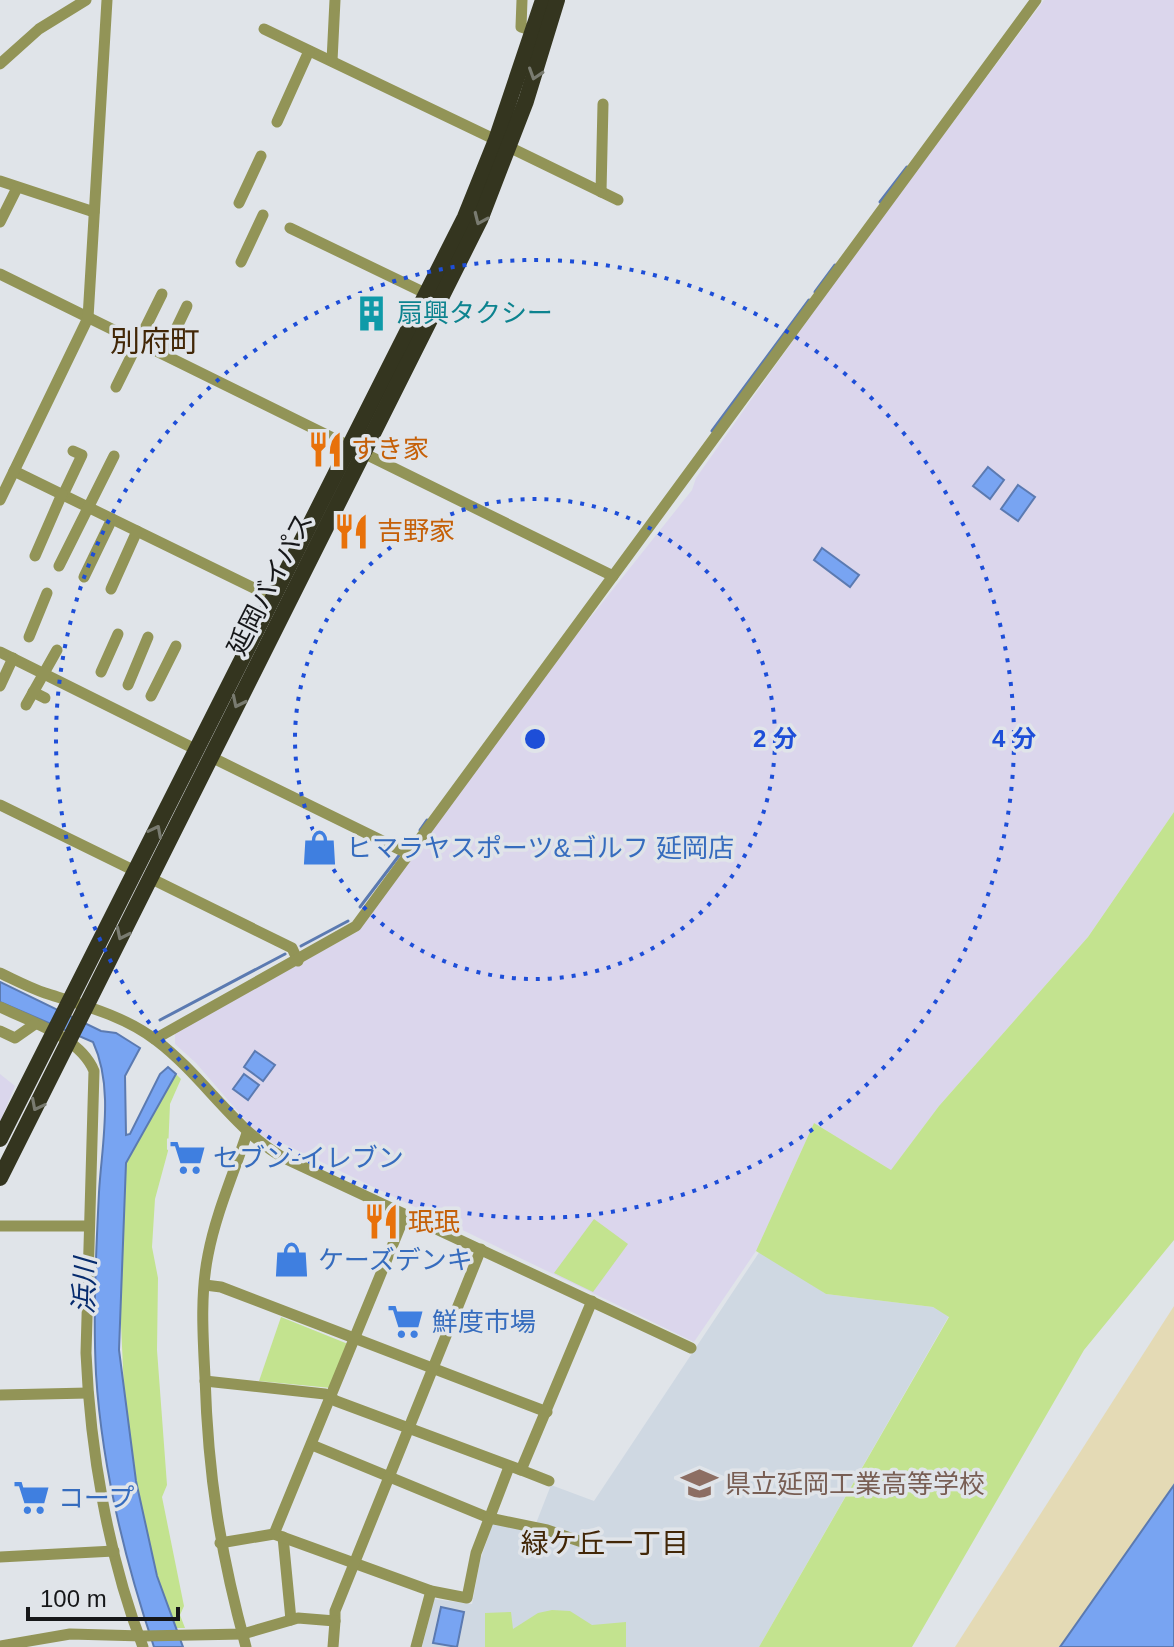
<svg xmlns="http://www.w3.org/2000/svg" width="1174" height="1647" viewBox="0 0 1174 1647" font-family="Arial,'Noto Sans JP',sans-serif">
	<rect width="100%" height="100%" fill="#e0e4e9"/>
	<polygon fill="#dad6ec" points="0,1074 15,1086 0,1122"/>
	<polygon fill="#dbd6ec" points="1044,0 1174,0 1174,812 1088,937 939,1106 891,1170 814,1123 756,1251 694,1342 278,1141 275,1145 252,1128 196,1063 175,1044 175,1032 357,932 567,647 692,490 696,478 830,288"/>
	<polygon fill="#cfd8e2" points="760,1251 826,1294 933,1307 949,1316 759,1647 422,1647 434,1599 472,1604 480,1561 493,1522 533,1531 551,1485 594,1501"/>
	<g fill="#c3e38f">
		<polygon points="1174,812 1174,1240 1084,1350 912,1647 759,1647 949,1317 933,1307 826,1294 756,1251 814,1123 891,1170 939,1106 1088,937"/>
		<polygon points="176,1074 181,1079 170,1104 168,1151 155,1199 152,1247 158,1278 157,1350 167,1485 162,1497 184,1606 180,1615 185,1628 176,1628 157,1576 139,1499 124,1390 120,1302 126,1163"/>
		<polygon points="594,1219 628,1244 593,1292 554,1273"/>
		<polygon points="281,1317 348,1344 331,1388 259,1381"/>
		<polygon points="552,1610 570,1611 592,1625 626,1622 626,1647 485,1647 485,1613 511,1612 513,1629 538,1613"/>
	</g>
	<polygon fill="#e4dab5" points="1174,1306 1174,1485 1060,1647 955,1647"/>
	<g fill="#78a4f2" stroke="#5b7ab1" stroke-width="2">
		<polygon points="988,467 1004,480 990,499 973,486"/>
		<polygon points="1018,485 1035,497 1018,521 1001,509"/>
		<polygon points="822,548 859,575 850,587 814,560"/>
		<path d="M 0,982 L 101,1031 L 116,1033 L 140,1048 L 125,1076 L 126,1135 L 130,1134 L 160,1074 L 168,1067 L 176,1074 L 126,1163 L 119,1350 L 136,1481 L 157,1576 L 183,1647 L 154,1647 C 124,1558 102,1468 96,1374 C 93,1313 96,1252 99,1192 C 102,1143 114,1087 93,1042 L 0,1002 Z"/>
		<polygon points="255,1051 275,1065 263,1081 244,1067"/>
		<polygon points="244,1074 259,1085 248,1100 233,1089"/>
		<polygon points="1174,1485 1174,1647 1060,1647"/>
		<polygon points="441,1607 464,1612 457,1647 433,1643"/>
	</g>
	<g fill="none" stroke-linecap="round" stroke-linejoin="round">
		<g stroke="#5b7ab1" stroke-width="3">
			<polyline points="880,202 907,167"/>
			<polyline points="815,292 835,265"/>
			<polyline points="712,431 809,300"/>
			<polyline points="420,830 427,820"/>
			<polyline points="360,907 401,853"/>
			<polyline points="301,946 348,921"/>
			<polyline points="160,1020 285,954"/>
		</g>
		<g stroke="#929457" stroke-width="11">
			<polyline points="522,0 521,27 537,32"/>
			<polyline points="264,29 496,140"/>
			<polyline points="332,61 335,0"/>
			<polyline points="0,64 39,29 86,0"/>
			<polyline points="277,122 309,51"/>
			<polyline points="509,147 618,200"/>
			<polyline points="0,181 94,212"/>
			<polyline points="601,192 603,104"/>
			<polyline points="239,203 261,156"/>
			<polyline points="0,222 17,188"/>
			<polyline points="290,228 427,294"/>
			<polyline points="241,262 263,215"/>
			<polyline points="0,274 613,576"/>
			<polyline points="164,354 187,306"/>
			<polyline points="116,387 162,294"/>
			<polyline points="14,471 274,598"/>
			<polyline points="63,495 82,455 73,451"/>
			<polyline points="0,500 88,318 107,0"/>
			<polyline points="35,556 62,494"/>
			<polyline points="59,566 114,456"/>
			<polyline points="84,577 112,519"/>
			<polyline points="111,589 137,531"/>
			<polyline points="29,637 47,593"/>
			<polyline points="0,652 197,750"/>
			<polyline points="101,672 118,634"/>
			<polyline points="128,685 148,637"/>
			<polyline points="0,686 13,658"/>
			<polyline points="33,692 45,698"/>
			<polyline points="151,696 176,646"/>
			<polyline points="26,705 57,650"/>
			<polyline points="211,757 409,854"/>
			<polyline points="0,805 135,871"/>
			<polyline points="150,878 292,948 298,961"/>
			<path d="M 0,973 C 15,980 30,988 45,993 C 83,1005 125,1016 157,1041 C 203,1076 233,1128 282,1157 L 691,1348"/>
			<path d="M 0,1007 C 31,1022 80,1037 94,1071 L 86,1353 C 90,1449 108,1557 143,1647"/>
			<polyline points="0,1031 15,1038 35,1024"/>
			<polyline points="155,1039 356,926 1036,0"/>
			<polyline points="0,1226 89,1226"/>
			<polyline points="205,1285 221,1287 547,1412"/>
			<polyline points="205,1381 325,1394 336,1401 521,1470 592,1301"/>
			<polyline points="0,1395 88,1393"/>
			<polyline points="312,1445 489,1518 547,1530 582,1542"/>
			<polyline points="521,1470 549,1481"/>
			<polyline points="274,1534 405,1215"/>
			<polyline points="283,1537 291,1620"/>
			<polyline points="220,1543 274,1534 431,1591 467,1598 476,1553 509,1467"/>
			<polyline points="0,1557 114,1551"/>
			<polyline points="0,1646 70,1634 143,1636 243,1634 298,1618 335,1621 335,1611 481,1249"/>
			<path d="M 246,1647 C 220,1552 208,1475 205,1377 C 203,1337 200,1295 208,1255 C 216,1213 234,1173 247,1133"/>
			<polyline points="333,1647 335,1621"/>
			<polyline points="416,1647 431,1591"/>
		</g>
		<g stroke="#34351f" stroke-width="16">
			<polyline points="0,1139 465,217 496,140 543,0"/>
			<polyline points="0,1178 480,220 526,101 557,0"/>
		</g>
	</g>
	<defs><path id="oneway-chevron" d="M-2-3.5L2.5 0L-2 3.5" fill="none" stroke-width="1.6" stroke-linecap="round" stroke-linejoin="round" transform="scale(2)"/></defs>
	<g stroke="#797b70">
		<use href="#oneway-chevron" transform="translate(535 74) rotate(108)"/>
		<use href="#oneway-chevron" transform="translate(480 219) rotate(114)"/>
		<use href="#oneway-chevron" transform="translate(238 702) rotate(116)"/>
		<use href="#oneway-chevron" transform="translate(156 831) rotate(-63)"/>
		<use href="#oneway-chevron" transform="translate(122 934) rotate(116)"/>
		<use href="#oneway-chevron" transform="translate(37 1105) rotate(117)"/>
	</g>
	<g fill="none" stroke="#1d4ed8" stroke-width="4" stroke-dasharray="4 8">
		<circle cx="535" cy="739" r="240"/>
		<circle cx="535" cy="739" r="479"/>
	</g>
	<defs>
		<symbol id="building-bare" viewBox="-9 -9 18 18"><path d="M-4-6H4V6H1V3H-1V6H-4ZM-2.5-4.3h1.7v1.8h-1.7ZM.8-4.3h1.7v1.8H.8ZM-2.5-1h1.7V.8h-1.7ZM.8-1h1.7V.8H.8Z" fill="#0f9aa8" stroke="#e0e4e9" stroke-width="2.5" paint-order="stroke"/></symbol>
		<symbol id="restaurant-bare" viewBox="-9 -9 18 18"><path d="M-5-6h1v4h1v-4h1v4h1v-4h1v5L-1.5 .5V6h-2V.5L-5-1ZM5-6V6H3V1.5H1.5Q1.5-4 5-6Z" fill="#e8710a" stroke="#e0e4e9" stroke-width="2.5" paint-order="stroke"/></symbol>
		<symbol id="shop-bare" viewBox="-9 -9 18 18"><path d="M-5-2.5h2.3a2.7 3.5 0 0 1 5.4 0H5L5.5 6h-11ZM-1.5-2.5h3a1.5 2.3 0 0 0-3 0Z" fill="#3f7fe0" stroke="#e0e4e9" stroke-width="2.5" paint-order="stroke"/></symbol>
		<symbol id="supermarket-bare" viewBox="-9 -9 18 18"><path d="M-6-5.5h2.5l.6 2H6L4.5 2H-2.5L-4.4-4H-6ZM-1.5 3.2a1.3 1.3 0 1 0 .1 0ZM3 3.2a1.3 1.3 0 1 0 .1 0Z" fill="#3f7fe0" stroke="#e0e4e9" stroke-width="2.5" paint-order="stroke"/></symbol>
		<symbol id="school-bare" viewBox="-9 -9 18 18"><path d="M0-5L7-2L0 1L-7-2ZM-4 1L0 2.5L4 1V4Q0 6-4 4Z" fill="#8d6e63" stroke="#e0e4e9" stroke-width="2.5" paint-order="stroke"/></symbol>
	</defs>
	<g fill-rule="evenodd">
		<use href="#building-bare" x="346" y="288" width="51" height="51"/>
		<use href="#restaurant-bare" x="300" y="424" width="51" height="51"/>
		<use href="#restaurant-bare" x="326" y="506" width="51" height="51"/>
		<use href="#shop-bare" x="294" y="822" width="51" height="51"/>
		<use href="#supermarket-bare" x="162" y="1132" width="51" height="51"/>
		<use href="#restaurant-bare" x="356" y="1196" width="51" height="51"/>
		<use href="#shop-bare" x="266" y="1234" width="51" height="51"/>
		<use href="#supermarket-bare" x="380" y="1296" width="51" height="51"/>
		<use href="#school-bare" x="674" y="1458" width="51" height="51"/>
		<use href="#supermarket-bare" x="6" y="1472" width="51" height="51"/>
	</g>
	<g text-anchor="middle" stroke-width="7" stroke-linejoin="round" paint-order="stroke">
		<g font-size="26" fill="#0d838f" stroke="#e0e4e9" text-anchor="start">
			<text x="397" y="322">扇興タクシー</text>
		</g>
		<g font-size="26" fill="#c56008" stroke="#e0e4e9" text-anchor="start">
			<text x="351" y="458">すき家</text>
			<text x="377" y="540">吉野家</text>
			<text x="408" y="1231">珉珉</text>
		</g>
		<g font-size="26" fill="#161719" stroke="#e0e4e9">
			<text transform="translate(270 584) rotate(-63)" y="9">延岡バイパス</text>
		</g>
		<g font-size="26" fill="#366cbe" stroke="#e0e4e9" text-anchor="start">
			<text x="346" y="857">ヒマラヤスポーツ&amp;ゴルフ 延岡店</text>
			<text x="213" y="1167">セブン-イレブン</text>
			<text x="318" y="1269">ケーズデンキ</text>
			<text x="432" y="1331">鮮度市場</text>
			<text x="58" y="1507">コープ</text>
		</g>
		<g font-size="26" fill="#785e54" stroke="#e0e4e9" text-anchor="start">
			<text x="725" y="1493">県立延岡工業高等学校</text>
		</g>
		<g font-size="28" font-style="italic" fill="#062b6e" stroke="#e0e4e9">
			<text transform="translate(84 1286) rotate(-88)" y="10">浜川</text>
		</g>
		<g font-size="28" fill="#422707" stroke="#e0e4e9">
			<text x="605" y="1553">緑ケ丘一丁目</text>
		</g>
		<g font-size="30" fill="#422707" stroke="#e0e4e9">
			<text x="155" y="352">別府町</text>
		</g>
	</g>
	<circle cx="535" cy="739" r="12" fill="#1d4ed8" stroke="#e0e4e9" stroke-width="4"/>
	<g font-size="24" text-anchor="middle" font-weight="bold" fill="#1d4ed8" stroke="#e0e4e9" stroke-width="7" stroke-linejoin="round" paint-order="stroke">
		<text x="775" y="747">2 分</text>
		<text x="1014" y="747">4 分</text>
	</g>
	<path d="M28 1607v12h150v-12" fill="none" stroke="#161719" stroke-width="4"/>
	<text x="40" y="1607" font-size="24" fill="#161719" stroke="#e0e4e9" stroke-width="6" paint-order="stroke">100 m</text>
</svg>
